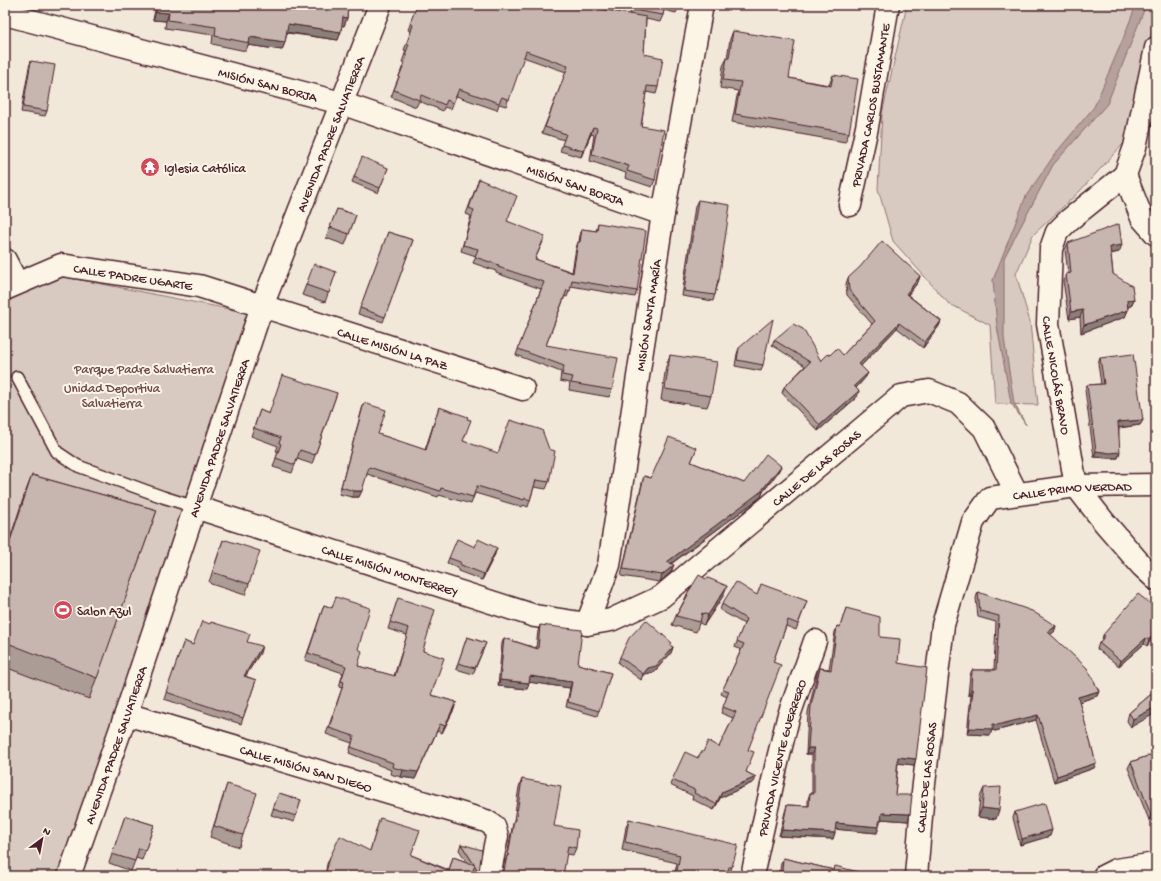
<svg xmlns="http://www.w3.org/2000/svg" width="1161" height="881" viewBox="0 0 1161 881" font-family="'Gochi Hand',sans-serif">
	<rect width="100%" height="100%" fill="#f1e8da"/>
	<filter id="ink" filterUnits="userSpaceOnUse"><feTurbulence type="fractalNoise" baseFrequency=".025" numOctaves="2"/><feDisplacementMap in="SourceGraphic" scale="8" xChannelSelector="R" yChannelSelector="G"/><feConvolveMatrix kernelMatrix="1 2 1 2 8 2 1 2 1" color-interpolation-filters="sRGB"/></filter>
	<g filter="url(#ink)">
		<g fill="#d8cac0" stroke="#917476">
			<polygon points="907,5 1156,5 1135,131 1080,191 1033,235 1016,274 1030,322 1038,405 995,404 990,325 948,303 893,241 878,189 882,114"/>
			<polygon points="56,275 254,314 61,876 5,876 5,300"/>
		</g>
		<polygon fill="#b6a19c" stroke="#8b6d6f" points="1136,5 1146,5 1107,104 1053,165 1004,258 1004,338 1014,403 1026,425 1011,403 997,326 993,280 1026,196 1055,154 1094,107 1123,39"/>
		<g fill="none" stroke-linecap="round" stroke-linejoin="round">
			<defs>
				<polyline id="lane" points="17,377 57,452 78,466 163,497 195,507"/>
				<g id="street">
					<path id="s1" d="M 5,14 L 341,103 L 663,214"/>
					<path id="s2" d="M 1125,175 L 1069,220 L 1057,232 L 1051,249 L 1048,324 L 1076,486 L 1104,522 L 1142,566 L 1156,579"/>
					<polyline points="1125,175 1135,147 1156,48"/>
					<polyline points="1125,175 1142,218 1156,234"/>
					<path id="s3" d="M 850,205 L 867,127 L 888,5"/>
					<polyline points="5,260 17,283"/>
					<path id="s4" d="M 5,289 L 61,265 L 199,286 L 523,389"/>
					<path id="s5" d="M 195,507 L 535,616 L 587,624 L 611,620 L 661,597 L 901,396 L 929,391 L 958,403 L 984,428 L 1017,494"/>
					<path id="s6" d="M 587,624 L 609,565 L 663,214 L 702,5"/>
					<path id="s7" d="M 126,714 L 486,821 L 494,826 L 497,836 L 489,876"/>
					<path id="s8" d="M 752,876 L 776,767 L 788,718 L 815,641"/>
					<polyline points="1104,876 1116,870 1156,864"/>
				</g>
				<g id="secondary">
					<path id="s9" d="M 69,876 L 126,714 L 262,306 L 380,5"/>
					<path id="s10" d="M 916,876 L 923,792 L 943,625 L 973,522 L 990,498 L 1076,486 L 1156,485"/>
				</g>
			</defs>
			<use href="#lane" stroke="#4a1f2b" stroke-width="14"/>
			<use href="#street" stroke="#4a1f2b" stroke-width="25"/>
			<use href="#secondary" stroke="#4a1f2b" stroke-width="25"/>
			<use href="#lane" stroke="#fcf5e5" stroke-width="11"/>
			<use href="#street" stroke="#fcf5e5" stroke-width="22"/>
			<use href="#secondary" stroke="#fcf5e5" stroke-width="22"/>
		</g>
		<g fill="#ab9d96" stroke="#4a1f2b">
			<polygon points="156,5 348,5 347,18 344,26 342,25 338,40 287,33 285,42 282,50 248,45 246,51 212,44 213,35 165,28 166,21 153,20"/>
			<polygon points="417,5 583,6 630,14 632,5 679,5 676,13 664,10 663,15 660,22 646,19 644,54 658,87 656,94 646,92 641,126 655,180 652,187 625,178 626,173 590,161 594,135 591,134 581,157 560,151 564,140 542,133 566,72 523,57 506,106 499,104 497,110 456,96 451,109 444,107 443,111 419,101 416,107 391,97 404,63 402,62 406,51 404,50 411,31 408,30"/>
			<polygon points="733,31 789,78 829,85 833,75 849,133 845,142 732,122 738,91 720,88 723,66 727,58 730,39"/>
			<polygon points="31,61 47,111 45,116 21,112 29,67"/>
			<polygon points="388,168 378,193 352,182 354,177"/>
			<polygon points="479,179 507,221 543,242 535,259 572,272 576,248 578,242 579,242 580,235 582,229 596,231 598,223 637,291 635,297 571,286 567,297 565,296 546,345 612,390 609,397 569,390 570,383 560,381 561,372 516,355 541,289 496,273 496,271 473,263 476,256 461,251 471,216 466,214"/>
			<polygon points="698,200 719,280 713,301 682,296 695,206"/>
			<polygon points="337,209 356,215 345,245 326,238"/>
			<polygon points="388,232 413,240 383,322 358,314"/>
			<polygon points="1068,243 1119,252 1111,254 1113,274 1134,299 1131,306 1128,306 1128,310 1125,317 1081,333 1080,317 1069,319 1063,281 1066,274 1068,273 1065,250"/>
			<polygon points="336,272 325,302 302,295 306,285"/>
			<polygon points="920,276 918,282 908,295 941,321 939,326 923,348 897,328 861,366 868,373 865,378 856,388 859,391 857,397 818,431 782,393 784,387 805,366 772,345 774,340 821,361 830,355 843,355 872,324 847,295 846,284 848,278"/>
			<polygon points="739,348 763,365 761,371 735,366 737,354"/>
			<polygon points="670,355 711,396 707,407 661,400 666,366"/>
			<polygon points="1100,358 1143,420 1140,425 1119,428 1118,458 1108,458 1094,457 1085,390 1087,385 1101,384 1098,364"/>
			<polygon points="337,393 312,464 297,459 292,473 273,467 278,452 276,451 278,446 251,436 260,410 269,414"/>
			<polygon points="364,403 378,434 425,450 439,407 467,419 463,441 549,482 546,489 534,487 528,507 523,505 522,507 475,493 471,504 439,495 438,497 367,474 359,497 352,497 339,494 362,409"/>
			<polygon points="694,455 691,462 744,483 781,466 778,472 763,492 761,497 671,564 671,572 660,582 621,576 642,483 644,476 651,478"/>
			<polygon points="32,475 157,510 89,699 5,667 5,554 24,496"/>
			<polygon points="223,540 249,584 245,595 211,584 209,582"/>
			<polygon points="475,547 495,554 482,580 458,571 458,568 447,563 449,558"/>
			<polygon points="978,592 1056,626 1054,632 1050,634 1099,691 1097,696 1079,702 1096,763 1094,768 1054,782 1036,720 995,731 992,730 990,735 967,734 971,695 968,695 970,675 972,670 994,670 996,622 978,617 976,598"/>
			<polygon points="687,594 723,596 704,625 699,623 696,632 672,625 676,616 684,601"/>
			<polygon points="757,595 807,601 796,630 786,626 773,662 748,750 746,772 756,777 754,782 720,798 714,810 692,799 693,796 670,785 672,780 703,752 719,747 733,718 721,713 727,697 721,694 741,650 735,647 744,624 720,610 722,604"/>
			<polygon points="336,597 358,649 358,666 394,676 407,635 388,629 398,598 423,650 431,695 456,702 454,709 442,733 437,731 415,779 401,777 390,774 391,770 349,753 352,743 326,734 342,688 339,687 343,673 305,660 324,605 332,608"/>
			<polygon points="846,608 880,637 898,663 914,765 898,763 895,795 908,821 881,819 877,833 835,829 833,839 779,836 785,812 787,805 808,806 808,799 810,793 812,793 812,754 806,754 808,712 817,674 820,668 829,669 835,632 837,626 840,627"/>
			<polygon points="1156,608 1156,633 1147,646 1144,644 1119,666 1097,649 1099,643 1102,640 1103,635"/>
			<polygon points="540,625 578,664 611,673 597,716 566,707 570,688 529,682 527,689 498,686 502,643 504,638 536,648 538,631"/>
			<polygon points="467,637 486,643 473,674 456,669"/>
			<polygon points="184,641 193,645 260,653 245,676 256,680 241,724 164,699"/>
			<polygon points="671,646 673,647 671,653 654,672 645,674 641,680 618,663 620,657"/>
			<polygon points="1156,690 1131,727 1127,721 1129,713"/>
			<polygon points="1156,753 1156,818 1149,820 1128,768 1131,762"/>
			<polygon points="522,779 554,826 576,848 573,855 567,854 502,874 504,863 507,857 512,828 514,820 519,787"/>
			<polygon points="227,784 243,835 239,847 210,837"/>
			<polygon points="984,788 996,819 978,817 980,797"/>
			<polygon points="279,793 301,800 294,822 271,815"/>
			<polygon points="1015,812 1050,836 1020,845 1013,818"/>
			<polygon points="125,816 154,825 142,860 136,858 131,871 109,863"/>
			<polygon points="380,818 411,855 449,870 453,857 467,862 459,850 461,844 479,872 478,876 476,876 473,871 471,876 325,876 327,864 330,857 370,851"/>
			<polygon points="629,819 732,867 729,875 726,874 726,876 674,876 677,863 622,850 626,827"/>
			<polygon points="783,858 834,870 874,876 776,876 778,871 780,871 781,863"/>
		</g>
		<g fill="#8b7f7a" stroke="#4a1f2b">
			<polygon points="156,12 169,13 166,21 153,20"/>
			<polygon points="343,17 347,18 344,26 340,25"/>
			<polygon points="288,24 341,32 338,40 285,32"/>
			<polygon points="250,37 285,42 282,50 248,45"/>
			<polygon points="593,127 591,134 581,157 583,151"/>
			<polygon points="1122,245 1119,252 1108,254 1110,247"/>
			<polygon points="920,276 918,282 904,299 906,294"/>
			<polygon points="1134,299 1131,306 1124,307 1127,300"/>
			<polygon points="1083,310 1080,317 1069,319 1071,312"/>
			<polygon points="1128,310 1125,317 1081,333 1084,325"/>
			<polygon points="941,321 939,326 923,348 925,342"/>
			<polygon points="899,323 897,328 857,370 859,364"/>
			<polygon points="868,373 865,378 852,392 854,386"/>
			<polygon points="859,391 857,397 818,431 820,425"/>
			<polygon points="1143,420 1140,425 1116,428 1118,422"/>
			<polygon points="1096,451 1120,452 1118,458 1108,458 1094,457"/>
			<polygon points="781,466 778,472 763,492 761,497 665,568 667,562 762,490"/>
			<polygon points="354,491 362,491 359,497 352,497"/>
			<polygon points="497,548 495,554 482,580 484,574"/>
			<polygon points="674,565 671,572 660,582 662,575"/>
			<polygon points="727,586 723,596 704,625 708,615"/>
			<polygon points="1056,626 1054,632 1046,637 1048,632"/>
			<polygon points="1156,630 1156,633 1147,646 1149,640"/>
			<polygon points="1146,638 1144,644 1119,666 1121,661"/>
			<polygon points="262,646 260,653 242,682 244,676"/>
			<polygon points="673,647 671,653 654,672 645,674 641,680 643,674 648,668"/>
			<polygon points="530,676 572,682 570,688 528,682"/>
			<polygon points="500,680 529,683 527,689 498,686"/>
			<polygon points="971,689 973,690 971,695 968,695"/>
			<polygon points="1099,691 1097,696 1076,703 1078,697"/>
			<polygon points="456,702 454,709 442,733 445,726"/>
			<polygon points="1156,707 1156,713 1131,727 1133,719"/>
			<polygon points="1038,715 1036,720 995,731 992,730 990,735 967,734 969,728 993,724"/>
			<polygon points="440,724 437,731 415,779 401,777 403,770"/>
			<polygon points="808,748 814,748 812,754 806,754"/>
			<polygon points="898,757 916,759 914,765 896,763"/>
			<polygon points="1096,763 1094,768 1054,782 1057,776"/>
			<polygon points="756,777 754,782 720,798 714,810 722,792"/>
			<polygon points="982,808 999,810 996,819 978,817"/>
			<polygon points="882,813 910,814 908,821 880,819"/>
			<polygon points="1156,813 1156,818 1149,820 1151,815"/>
			<polygon points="836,823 879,827 877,833 833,829"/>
			<polygon points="782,830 835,833 833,839 779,836"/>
			<polygon points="1052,830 1050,836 1020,845 1022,839"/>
		</g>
		<g fill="#c7b6af" stroke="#4a1f2b">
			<polygon points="157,5 348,5 347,18 343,17 341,32 288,24 285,42 250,37 249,43 215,36 216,27 168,20 169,13 156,12"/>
			<polygon points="417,5 584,5 583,6 646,17 644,54 663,58 658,87 647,86 641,126 664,130 655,180 627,171 629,166 592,154 597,128 593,127 583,151 562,145 566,134 545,127 568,66 526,51 509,100 502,97 499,103 459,89 453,103 447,100 445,105 421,95 419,100 394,90 407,56 405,55 409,44 407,44 413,25 410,23"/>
			<polygon points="633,5 665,5 663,15 633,10"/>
			<polygon points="733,31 795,41 789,78 831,86 833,75 858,79 849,133 735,114 741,82 723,80 727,58 729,58"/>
			<polygon points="31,61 55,65 47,111 23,107"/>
			<polygon points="362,157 388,168 380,188 354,177"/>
			<polygon points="479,179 517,196 507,221 545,236 535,259 573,273 578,242 580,242 582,229 597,231 598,223 646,231 637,291 572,280 570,291 567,290 546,345 618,358 612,390 571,383 573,377 562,375 564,366 518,349 544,282 498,267 499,265 475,257 478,249 463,245 474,210 469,208"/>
			<polygon points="698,200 730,205 719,280 718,280 715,295 684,291"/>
			<polygon points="337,209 356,215 349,234 330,227"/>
			<polygon points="1119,224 1122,245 1110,247 1113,274 1132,286 1134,299 1127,300 1128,310 1084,325 1083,310 1071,312 1066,274 1071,273 1068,243"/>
			<polygon points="388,232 413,240 385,317 360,308"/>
			<polygon points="882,241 920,276 906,294 941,321 925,342 899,323 859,364 868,373 854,386 859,391 820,425 784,387 810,362 774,340 793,324 803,329 821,361 828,354 830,355 837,348 843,355 875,321 849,290 848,278 860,267"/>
			<polygon points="314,264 336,272 329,293 306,285"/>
			<polygon points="773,319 763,365 737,360 739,348"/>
			<polygon points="1133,354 1143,420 1118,422 1120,452 1110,453 1096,451 1087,385 1104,384 1100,358"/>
			<polygon points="670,355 717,362 711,396 665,389"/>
			<polygon points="282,375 337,393 315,455 300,450 295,465 276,458 281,444 279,443 281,438 254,428 260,410 269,414"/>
			<polygon points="364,403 386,410 378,434 426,450 439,407 468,417 467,419 471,420 463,441 498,453 510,420 542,430 549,449 555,451 549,482 536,480 530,500 525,498 524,500 477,486 473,497 441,488 440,491 369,467 362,491 354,491 341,487"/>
			<polygon points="669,437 697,448 691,462 744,483 766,454 781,466 762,490 763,490 667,562 674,565 662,575 623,569 644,476 651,478"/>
			<polygon points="32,475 157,510 97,678 5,642 5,556"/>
			<polygon points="457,539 475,547 478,539 497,548 484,574 461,565 460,562 449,558"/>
			<polygon points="223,540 225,541 226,540 260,551 249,584 215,573 213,571"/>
			<polygon points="699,575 706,579 708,578 727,586 708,615 702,613 700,622 676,616 688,595 687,594"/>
			<polygon points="736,582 757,595 761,584 807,601 798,624 788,620 773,662 781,665 748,750 754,752 746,772 756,777 722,792 716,804 694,793 695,790 672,780 685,752 698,758 701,752 703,752 708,741 719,747 736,712 723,707 729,691 723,689 744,644 737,641 746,619 722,604"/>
			<polygon points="978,592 1032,611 1056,626 1048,632 1087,668 1099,691 1078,697 1096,763 1057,776 1038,715 997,725 993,724 993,729 969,728 973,690 971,689 972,670 996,670 999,616 980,611"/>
			<polygon points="1138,594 1156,608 1156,630 1149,640 1146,638 1121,661 1099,643 1105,636 1103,635"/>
			<polygon points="336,597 370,608 358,649 362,651 358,666 395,676 409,628 390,622 398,598 435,610 423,650 423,651 444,658 431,695 456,702 445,726 440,724 418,772 403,770 392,767 393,763 351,747 354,736 329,728 344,682 341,681 346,666 308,653 324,605 332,608"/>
			<polygon points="846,608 880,617 880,637 900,639 898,663 927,668 916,759 898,757 895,795 912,795 910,814 882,813 881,821 879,821 879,827 836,823 835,833 782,830 787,805 809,806 810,793 814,793 814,748 808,748 811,706 820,668 831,670 837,626 840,627"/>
			<polygon points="646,620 672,643 670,645 673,647 656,666 648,668 643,674 620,657 629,638"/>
			<polygon points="202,621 210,624 211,622 250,634 247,642 262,646 244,676 256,680 243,718 166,692 184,641 193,645"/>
			<polygon points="540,625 582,630 578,664 611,673 599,711 568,702 572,682 530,676 529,683 500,680 504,638 538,649"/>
			<polygon points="467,637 486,643 475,668 458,663"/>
			<polygon points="1156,690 1156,707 1133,719 1129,713"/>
			<polygon points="1156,753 1156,813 1151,815 1131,762"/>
			<polygon points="522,779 561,786 554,826 578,830 576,848 568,846 563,876 501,876 504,871 507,856 508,856 514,820 516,820"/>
			<polygon points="227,784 257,793 243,835 214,826"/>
			<polygon points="1001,787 999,810 982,808 984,788"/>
			<polygon points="279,793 301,800 296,816 273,809"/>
			<polygon points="1045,803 1052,830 1022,839 1015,812"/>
			<polygon points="125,816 154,825 145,851 139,848 135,861 112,854"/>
			<polygon points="380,818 420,830 411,855 449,871 453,857 475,865 471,876 325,876 330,857 340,836 370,851"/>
			<polygon points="629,819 738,845 732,867 729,867 726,876 676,876 680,855 625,842"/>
			<polygon points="461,844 482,850 479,872"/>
			<polygon points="783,858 834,870 835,866 874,876 777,876 778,871 782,872"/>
			<polygon points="289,872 302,876 287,876"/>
		</g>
	</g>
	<defs>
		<symbol id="temple-disc" viewBox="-11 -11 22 22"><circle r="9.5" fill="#d1495b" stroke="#fcf5e5"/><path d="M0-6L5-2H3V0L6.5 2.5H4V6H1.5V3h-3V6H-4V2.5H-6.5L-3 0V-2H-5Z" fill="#fff"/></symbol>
		<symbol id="stadium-disc" viewBox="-11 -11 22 22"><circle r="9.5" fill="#d1495b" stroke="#fcf5e5"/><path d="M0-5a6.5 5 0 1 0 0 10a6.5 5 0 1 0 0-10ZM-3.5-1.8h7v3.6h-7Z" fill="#fff"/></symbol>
	</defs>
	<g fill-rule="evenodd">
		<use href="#temple-disc" x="139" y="156" width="22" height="22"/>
		<use href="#stadium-disc" x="52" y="599" width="22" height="22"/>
	</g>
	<g text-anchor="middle" stroke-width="4" stroke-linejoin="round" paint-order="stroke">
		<g font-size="13" fill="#4a1f2b" stroke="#fcf5e5">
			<text dy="5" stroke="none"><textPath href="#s1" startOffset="272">MISIÓN SAN BORJA</textPath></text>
			<text dy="5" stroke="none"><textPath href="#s3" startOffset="102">PRIVADA CARLOS BUSTAMANTE</textPath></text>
			<text dy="5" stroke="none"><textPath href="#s9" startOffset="787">AVENIDA PADRE SALVATIERRA</textPath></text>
			<text dy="5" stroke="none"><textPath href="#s1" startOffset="596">MISIÓN SAN BORJA</textPath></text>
			<text dy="5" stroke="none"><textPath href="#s4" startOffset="134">CALLE PADRE UGARTE</textPath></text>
			<text dy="5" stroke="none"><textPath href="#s6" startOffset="316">MISIÓN SANTA MARÍA</textPath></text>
			<text dy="5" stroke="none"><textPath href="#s4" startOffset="404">CALLE MISIÓN LA PAZ</textPath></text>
			<text dy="5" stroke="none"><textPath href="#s2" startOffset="234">CALLE NICOLÁS BRAVO</textPath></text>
			<text dy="5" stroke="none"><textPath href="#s9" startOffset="463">AVENIDA PADRE SALVATIERRA</textPath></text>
			<text dy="5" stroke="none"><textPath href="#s5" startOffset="691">CALLE DE LAS ROSAS</textPath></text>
			<text dy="5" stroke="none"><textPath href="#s10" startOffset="472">CALLE PRIMO VERDAD</textPath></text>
			<text dy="5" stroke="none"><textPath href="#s5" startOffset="205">CALLE MISIÓN MONTERREY</textPath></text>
			<text dy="5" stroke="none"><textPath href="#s9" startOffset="139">AVENIDA PADRE SALVATIERRA</textPath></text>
			<text dy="5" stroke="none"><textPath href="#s8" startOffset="122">PRIVADA VICENTE GUERRERO</textPath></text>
			<text dy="5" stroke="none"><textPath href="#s7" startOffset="188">CALLE MISIÓN SAN DIEGO</textPath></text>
			<text dy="5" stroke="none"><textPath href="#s10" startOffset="99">CALLE DE LAS ROSAS</textPath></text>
		</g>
		<g font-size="13" fill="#4a1f2b" stroke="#fcf5e5" text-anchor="start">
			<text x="164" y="172">Iglesia Católica</text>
			<text x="77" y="615">Salon Azul</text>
		</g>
		<g font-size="13" fill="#6e4a50" stroke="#fcf5e5">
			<text x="144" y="373">Parque Padre Salvatierra</text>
			<text x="112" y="392">Unidad Deportiva<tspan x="112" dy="15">Salvatierra</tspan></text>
		</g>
	</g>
	<rect width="1161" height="881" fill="none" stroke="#fcf5e5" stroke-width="20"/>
	<rect x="10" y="10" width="1141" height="861" fill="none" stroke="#4a1f2b" stroke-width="1.5" filter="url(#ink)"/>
	<g transform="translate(42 839) rotate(32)" stroke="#fcf5e5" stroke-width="3" paint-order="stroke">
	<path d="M0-3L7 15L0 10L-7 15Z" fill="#4a1f2b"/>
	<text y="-6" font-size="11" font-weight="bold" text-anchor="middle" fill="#4a1f2b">N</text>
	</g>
</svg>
